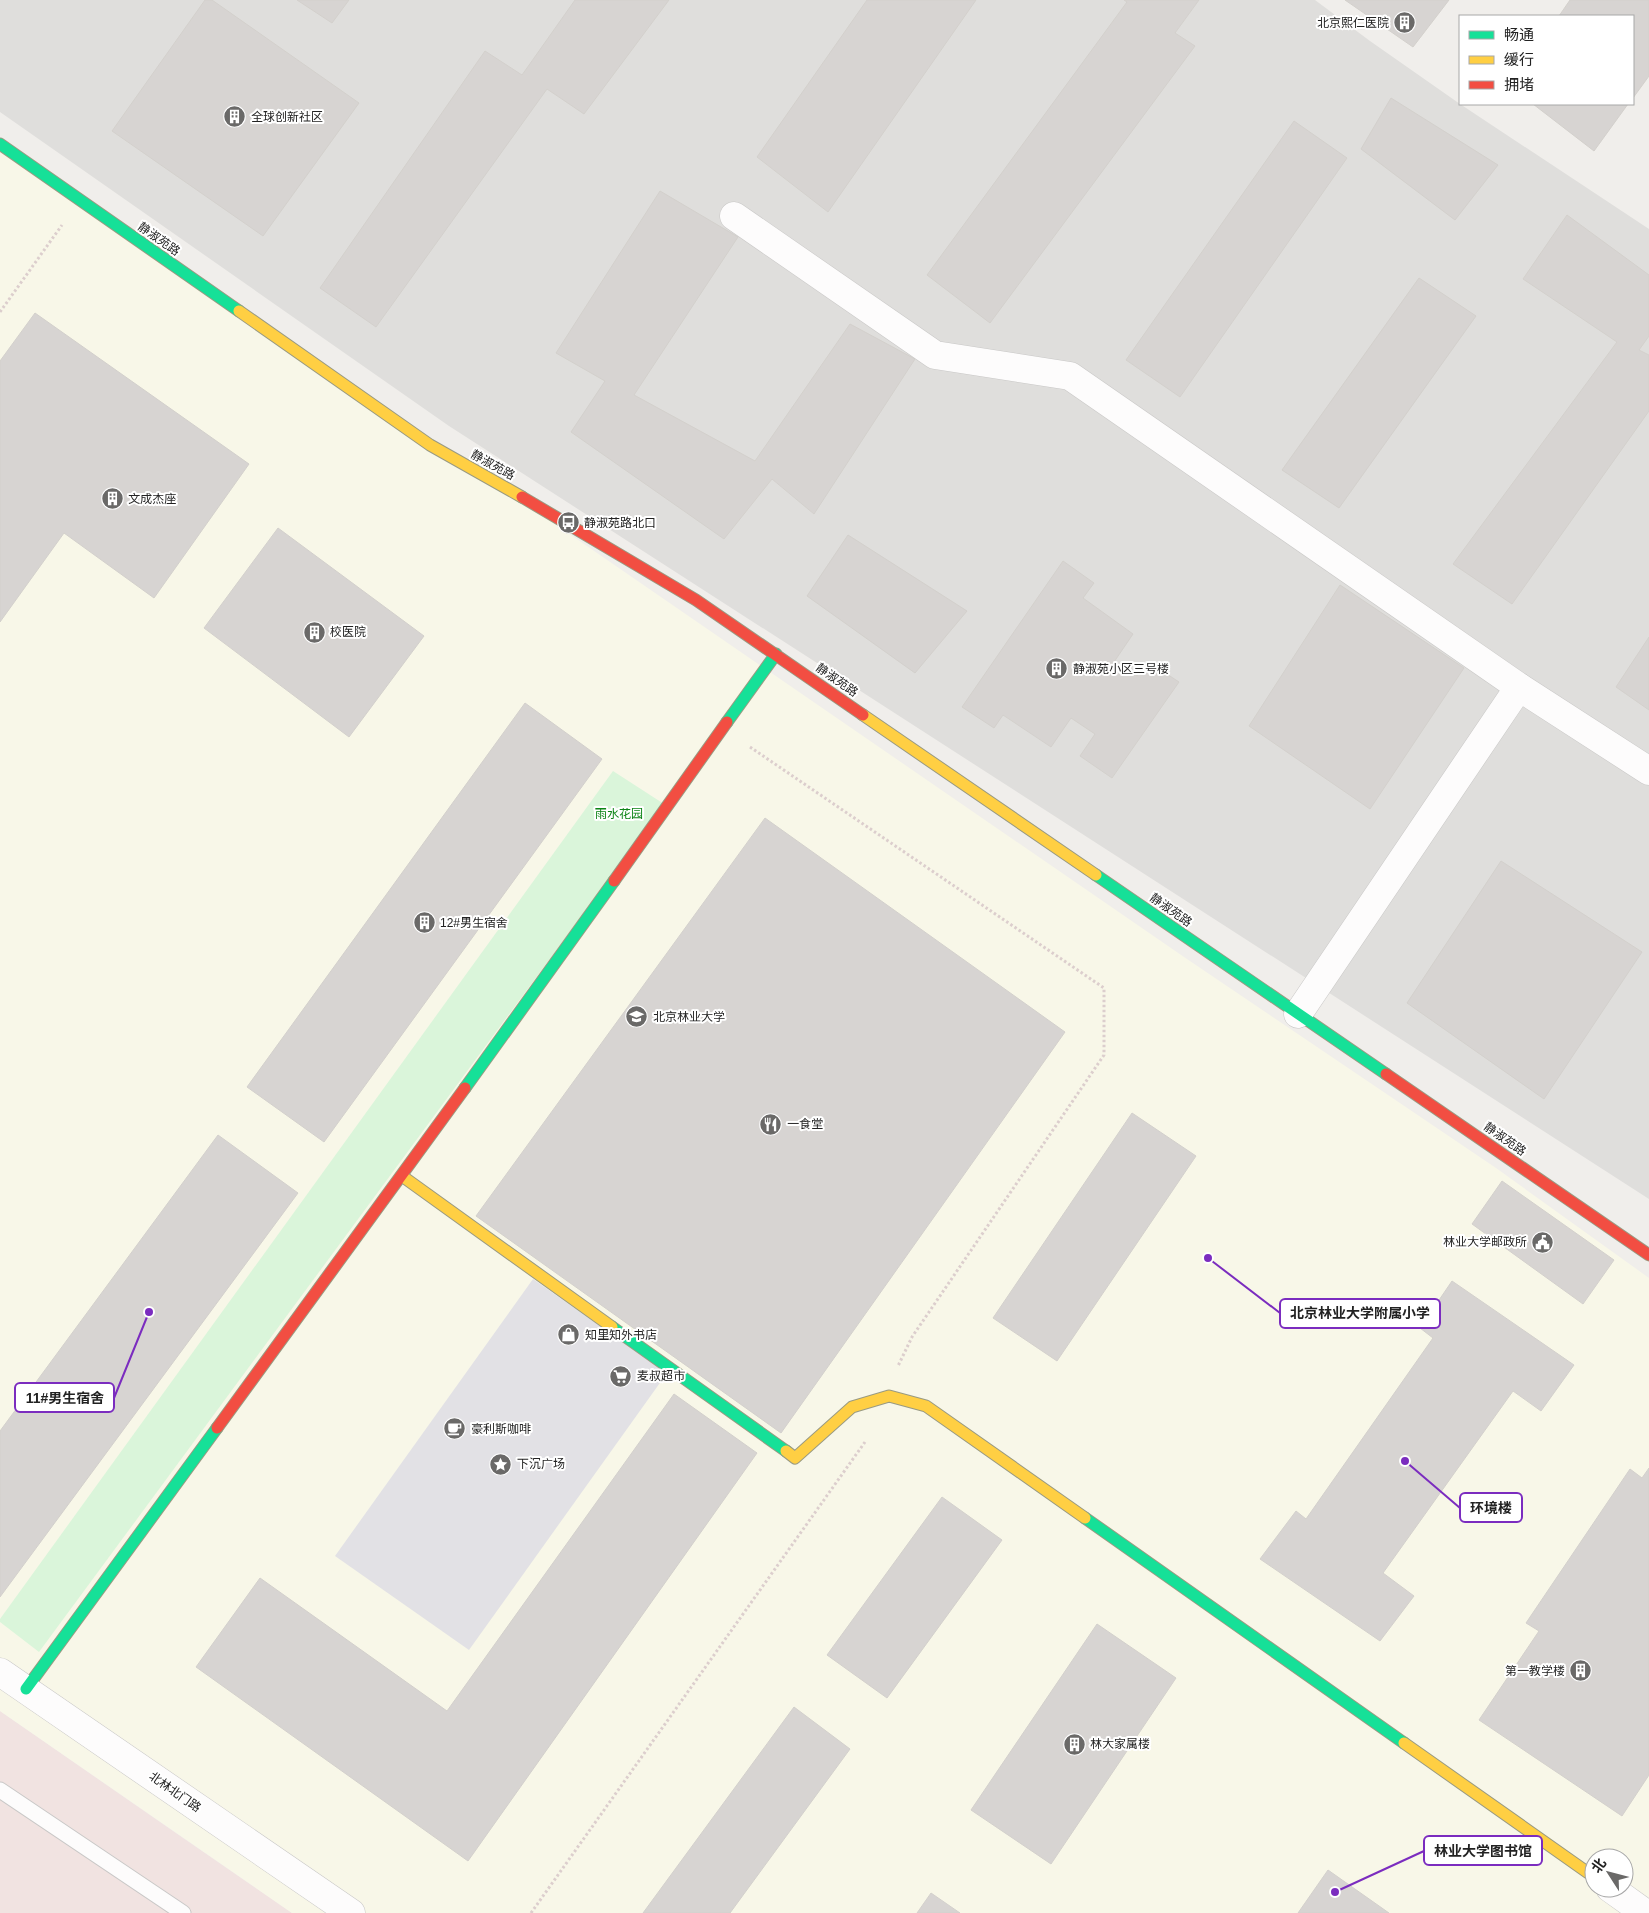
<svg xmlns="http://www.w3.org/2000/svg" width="1649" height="1913" viewBox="0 0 1649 1913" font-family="Helvetica,'Noto Sans SC',sans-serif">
	<rect width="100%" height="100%" fill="#f0eeeb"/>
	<polygon fill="#dfdedc" points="0,0 1315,0 1370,41 1460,104 1649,229 1649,1199 449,426 0,112"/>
	<polygon fill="#f1e3e1" points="0,1711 173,1831 292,1913 0,1913"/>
	<path fill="#f8f7e8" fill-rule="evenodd" d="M 0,142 L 1184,957 L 1496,1168 L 1649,1278 L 1649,1913 L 292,1913 L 0,1711 ZM 1594,1858 L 1624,1858 L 1624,1888 L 1594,1888 Z"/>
	<polygon fill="#daf5da" points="613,771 664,804 39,1652 0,1622 0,1619"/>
	<polygon fill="#e2e1e5" points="533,1279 667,1373 469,1650 335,1556"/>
	<g fill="#d7d4d2" stroke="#d3d0cc">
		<polygon points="205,0 212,0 359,103 263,236 112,131"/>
		<polygon points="297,0 349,0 332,23"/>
		<polygon points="575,0 669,0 584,114 547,89 376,327 320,288 485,51 522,75"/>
		<polygon points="867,0 976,0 828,212 757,157"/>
		<polygon points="1124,0 1199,0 1175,33 1195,46 990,323 927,275 1127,2"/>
		<polygon points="1345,0 1449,0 1413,47"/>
		<polygon points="1570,0 1649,0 1649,76 1633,98 1633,16 1559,16"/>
		<polygon points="1391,98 1498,165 1455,220 1361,149"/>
		<polygon points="1533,104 1628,104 1594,151"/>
		<polygon points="1294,121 1347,158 1180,397 1126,360"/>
		<polygon points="660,191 738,237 634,395 755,461 850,324 915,359 814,514 772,479 724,539 571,432 605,381 556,353"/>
		<polygon points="1567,215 1649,275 1649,336 1639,350 1649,355 1649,411 1512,604 1453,564 1617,342 1523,279"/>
		<polygon points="1419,278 1476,316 1339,508 1282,470"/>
		<polygon points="35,313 249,464 154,598 64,533 0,622 0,361"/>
		<polygon points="278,528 424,636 349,737 204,628"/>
		<polygon points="848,535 967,611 915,673 807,596"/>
		<polygon points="1063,561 1094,583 1083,598 1133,634 1114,662 1137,676 1147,661 1179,682 1112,778 1080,756 1095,734 1071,718 1051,747 1003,715 994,728 962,707"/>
		<polygon points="1340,585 1464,668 1370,809 1249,726"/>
		<polygon points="1649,637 1649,710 1616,687"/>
		<polygon points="525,703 602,759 324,1142 247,1087"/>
		<polygon points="765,818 1065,1032 781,1433 476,1216"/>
		<polygon points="1501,861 1642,952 1544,1099 1407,1003"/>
		<polygon points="1132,1113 1196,1156 1057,1361 993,1318"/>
		<polygon points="218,1135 298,1193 0,1597 0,1431"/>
		<polygon points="1502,1181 1614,1260 1583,1304 1472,1224"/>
		<polygon points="1452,1281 1574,1365 1541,1411 1513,1391 1383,1573 1414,1596 1380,1641 1260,1559 1296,1511 1306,1519 1433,1338 1420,1328"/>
		<polygon points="674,1394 757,1453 468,1861 196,1667 260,1578 447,1711"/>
		<polygon points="1649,1468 1649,1775 1622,1816 1479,1720 1539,1631 1526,1623 1630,1469 1642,1478"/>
		<polygon points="942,1497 1002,1540 887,1698 827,1655"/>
		<polygon points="1097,1624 1176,1678 1051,1864 971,1810"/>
		<polygon points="794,1707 850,1749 730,1913 643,1913"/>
		<polygon points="1328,1870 1389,1913 1298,1913"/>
		<polygon points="931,1893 960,1913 917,1913"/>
	</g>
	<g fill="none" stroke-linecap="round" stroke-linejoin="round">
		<defs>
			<polyline id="lane" points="0,1790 183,1913"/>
			<g id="street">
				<polyline points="734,216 935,355 1070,376 1519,687 1649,771"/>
				<polyline points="1298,1014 1519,687"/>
				<polyline points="0,1672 351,1913"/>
				<polyline points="1610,1888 1645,1913"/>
			</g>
			<g id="fast">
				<polyline points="0,144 239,311"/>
				<polyline points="727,722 776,654"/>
				<polyline points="1096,875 1386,1074"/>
				<polyline points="465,1088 614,881"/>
				<polyline points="612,1327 786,1451"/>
				<polyline points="1085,1518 1404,1743"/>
				<polyline points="26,1689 217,1428"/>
			</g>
			<g id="slow">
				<polyline points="239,311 430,445 522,497"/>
				<polyline points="863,715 1096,875"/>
				<polyline points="402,1176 612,1327"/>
				<polyline points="786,1451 795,1458 852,1407 889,1396 926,1406 1085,1518"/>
				<polyline points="1404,1743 1594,1877"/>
			</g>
			<g id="jam">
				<polyline points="522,497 696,600 863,715"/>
				<polyline points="614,881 727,722"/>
				<polyline points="1386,1074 1649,1255"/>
				<polyline points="217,1428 465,1088"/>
			</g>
		</defs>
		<use href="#lane" stroke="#c9c8c7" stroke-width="17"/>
		<use href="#street" stroke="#c9c8c7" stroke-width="29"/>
		<use href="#fast" stroke="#999a82" stroke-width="13"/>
		<use href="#slow" stroke="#999a82" stroke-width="13"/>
		<use href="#jam" stroke="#999a82" stroke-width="13"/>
		<g stroke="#dccecd" stroke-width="3" stroke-dasharray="2.5 2.5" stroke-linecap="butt">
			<polyline points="0,312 62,225"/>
			<polyline points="750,747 1104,988 1104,1055 912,1337 898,1366"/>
			<polyline points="531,1913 865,1442"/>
		</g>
		<use href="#lane" stroke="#fdfcfc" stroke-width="15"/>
		<use href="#street" stroke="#fdfcfc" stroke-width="28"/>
		<use href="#fast" stroke="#16e098" stroke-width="11"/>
		<use href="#slow" stroke="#ffcf43" stroke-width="11"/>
		<use href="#jam" stroke="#f24e42" stroke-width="11"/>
	</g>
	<defs>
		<symbol id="building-disc" viewBox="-11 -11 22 22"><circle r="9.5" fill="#6a6968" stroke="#fff"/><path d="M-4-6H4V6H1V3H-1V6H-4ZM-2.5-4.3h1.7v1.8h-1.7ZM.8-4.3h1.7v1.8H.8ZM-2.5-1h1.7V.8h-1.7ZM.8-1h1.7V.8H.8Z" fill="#fff"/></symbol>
		<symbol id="bus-disc" viewBox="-11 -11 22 22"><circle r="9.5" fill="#6a6968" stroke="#fff"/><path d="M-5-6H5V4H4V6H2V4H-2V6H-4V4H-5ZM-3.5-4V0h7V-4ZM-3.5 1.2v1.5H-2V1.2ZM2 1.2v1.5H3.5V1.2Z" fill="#fff"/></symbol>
		<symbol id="university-disc" viewBox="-11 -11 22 22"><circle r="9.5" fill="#6a6968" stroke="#fff"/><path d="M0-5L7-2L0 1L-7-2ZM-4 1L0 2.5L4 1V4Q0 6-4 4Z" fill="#fff"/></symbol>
		<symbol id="restaurant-disc" viewBox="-11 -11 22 22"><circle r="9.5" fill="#6a6968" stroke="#fff"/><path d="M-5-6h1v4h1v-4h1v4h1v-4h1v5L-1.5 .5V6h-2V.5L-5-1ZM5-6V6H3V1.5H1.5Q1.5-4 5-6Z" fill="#fff"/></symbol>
		<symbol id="civic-disc" viewBox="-11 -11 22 22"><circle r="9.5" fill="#6a6968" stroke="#fff"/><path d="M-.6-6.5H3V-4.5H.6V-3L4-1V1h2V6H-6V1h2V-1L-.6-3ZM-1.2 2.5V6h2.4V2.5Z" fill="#fff"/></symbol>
		<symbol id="shop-disc" viewBox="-11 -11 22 22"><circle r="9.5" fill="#6a6968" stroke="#fff"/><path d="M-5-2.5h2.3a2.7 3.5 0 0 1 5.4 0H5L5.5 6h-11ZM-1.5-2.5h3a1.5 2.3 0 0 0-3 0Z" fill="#fff"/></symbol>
		<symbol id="supermarket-disc" viewBox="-11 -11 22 22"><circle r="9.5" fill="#6a6968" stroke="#fff"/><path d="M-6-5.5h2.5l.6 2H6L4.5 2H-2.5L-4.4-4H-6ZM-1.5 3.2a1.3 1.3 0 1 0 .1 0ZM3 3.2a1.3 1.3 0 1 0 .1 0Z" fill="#fff"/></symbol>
		<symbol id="cafe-disc" viewBox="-11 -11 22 22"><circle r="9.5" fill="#6a6968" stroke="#fff"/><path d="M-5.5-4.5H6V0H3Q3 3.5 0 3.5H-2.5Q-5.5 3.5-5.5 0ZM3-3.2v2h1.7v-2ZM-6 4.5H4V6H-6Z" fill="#fff"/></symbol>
		<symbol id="sight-disc" viewBox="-11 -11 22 22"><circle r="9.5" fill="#6a6968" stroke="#fff"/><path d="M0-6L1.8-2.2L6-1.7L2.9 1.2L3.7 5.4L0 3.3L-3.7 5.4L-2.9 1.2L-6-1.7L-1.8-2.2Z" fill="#fff"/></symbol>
	</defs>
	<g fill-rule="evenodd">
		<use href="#building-disc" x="1392" y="10" width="25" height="25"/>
		<use href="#building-disc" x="222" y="104" width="25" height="25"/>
		<use href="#building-disc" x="100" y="486" width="25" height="25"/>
		<use href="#bus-disc" x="556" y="510" width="25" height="25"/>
		<use href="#building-disc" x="302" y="620" width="25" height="25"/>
		<use href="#building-disc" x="1044" y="656" width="25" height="25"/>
		<use href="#building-disc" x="412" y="910" width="25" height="25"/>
		<use href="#university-disc" x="624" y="1004" width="25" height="25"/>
		<use href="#restaurant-disc" x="758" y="1112" width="25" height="25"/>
		<use href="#civic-disc" x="1530" y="1230" width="25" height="25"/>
		<use href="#shop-disc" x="556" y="1322" width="25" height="25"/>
		<use href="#supermarket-disc" x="608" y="1364" width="25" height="25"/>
		<use href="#cafe-disc" x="442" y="1416" width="25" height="25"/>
		<use href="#sight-disc" x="488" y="1452" width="25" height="25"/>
		<use href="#building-disc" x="1568" y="1658" width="25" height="25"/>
		<use href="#building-disc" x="1062" y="1732" width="25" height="25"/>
	</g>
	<g text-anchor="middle" stroke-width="4" stroke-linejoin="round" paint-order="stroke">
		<g font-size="12" fill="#222" stroke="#fff" text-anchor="start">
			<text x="1389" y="27" text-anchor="end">北京熙仁医院</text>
			<text x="251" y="121">全球创新社区</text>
			<text x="128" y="503">文成杰座</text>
			<text x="584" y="527">静淑苑路北口</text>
			<text x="330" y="636">校医院</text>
			<text x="1073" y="673">静淑苑小区三号楼</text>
			<text x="440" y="927">12#男生宿舍</text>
			<text x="653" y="1021">北京林业大学</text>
			<text x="787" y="1128">一食堂</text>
			<text x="1527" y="1246" text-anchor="end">林业大学邮政所</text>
			<text x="585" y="1339">知里知外书店</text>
			<text x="637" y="1380">麦叔超市</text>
			<text x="471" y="1433">豪利斯咖啡</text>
			<text x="517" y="1468">下沉广场</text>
			<text x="1565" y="1675" text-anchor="end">第一教学楼</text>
			<text x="1090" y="1748">林大家属楼</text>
		</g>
		<g font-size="12" fill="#222" stroke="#fff">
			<text transform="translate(159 239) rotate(35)" y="4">静淑苑路</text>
			<text transform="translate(493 465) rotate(29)" y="4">静淑苑路</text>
			<text transform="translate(837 680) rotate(35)" y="4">静淑苑路</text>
			<text transform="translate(1171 910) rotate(35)" y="4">静淑苑路</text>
			<text transform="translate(1505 1139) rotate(35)" y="4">静淑苑路</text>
			<text transform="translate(175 1792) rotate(35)" y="4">北林北门路</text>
		</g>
		<g font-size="12" fill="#0c8416" stroke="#fff">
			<text x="619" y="818">雨水花园</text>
		</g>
	</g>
	<path fill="none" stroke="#7b2cbf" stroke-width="2" d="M1208 1258L1280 1313M149 1312L114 1398M1405 1461L1460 1508M1335 1892L1424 1851"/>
	<g fill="#7b2cbf" stroke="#fff" stroke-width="2">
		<circle cx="1208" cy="1258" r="5"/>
		<circle cx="149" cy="1312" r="5"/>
		<circle cx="1405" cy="1461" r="5"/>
		<circle cx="1335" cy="1892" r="5"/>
	</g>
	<g fill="#fff" stroke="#7b2cbf" stroke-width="2">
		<rect x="1280" y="1299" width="160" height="29" rx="5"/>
		<rect x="15" y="1383" width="99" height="29" rx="5"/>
		<rect x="1460" y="1493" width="62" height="29" rx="5"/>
		<rect x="1424" y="1836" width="118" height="29" rx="5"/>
	</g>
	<g font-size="14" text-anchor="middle" font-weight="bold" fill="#222">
		<text x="1360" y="1318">北京林业大学附属小学</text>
		<text x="65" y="1403">11#男生宿舍</text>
		<text x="1491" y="1513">环境楼</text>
		<text x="1483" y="1856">林业大学图书馆</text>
	</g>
	<rect x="1459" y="15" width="175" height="90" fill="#ffffff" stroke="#a7a7a7"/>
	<rect x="1469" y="31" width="25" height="8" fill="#16e098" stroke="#a7a7a7"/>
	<text x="1504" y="40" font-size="15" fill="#222222">畅通</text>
	<rect x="1469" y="56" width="25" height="8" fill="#ffcf43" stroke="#a7a7a7"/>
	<text x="1504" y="65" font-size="15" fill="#222222">缓行</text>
	<rect x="1469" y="81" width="25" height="8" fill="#f24e42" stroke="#a7a7a7"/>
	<text x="1504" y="90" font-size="15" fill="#222222">拥堵</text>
	<g transform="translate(1609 1873) rotate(306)"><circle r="24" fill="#ffffff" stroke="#a7a7a7"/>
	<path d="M0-4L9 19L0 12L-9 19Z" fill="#6a6968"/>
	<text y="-8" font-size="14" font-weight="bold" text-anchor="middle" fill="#222222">北</text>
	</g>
</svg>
